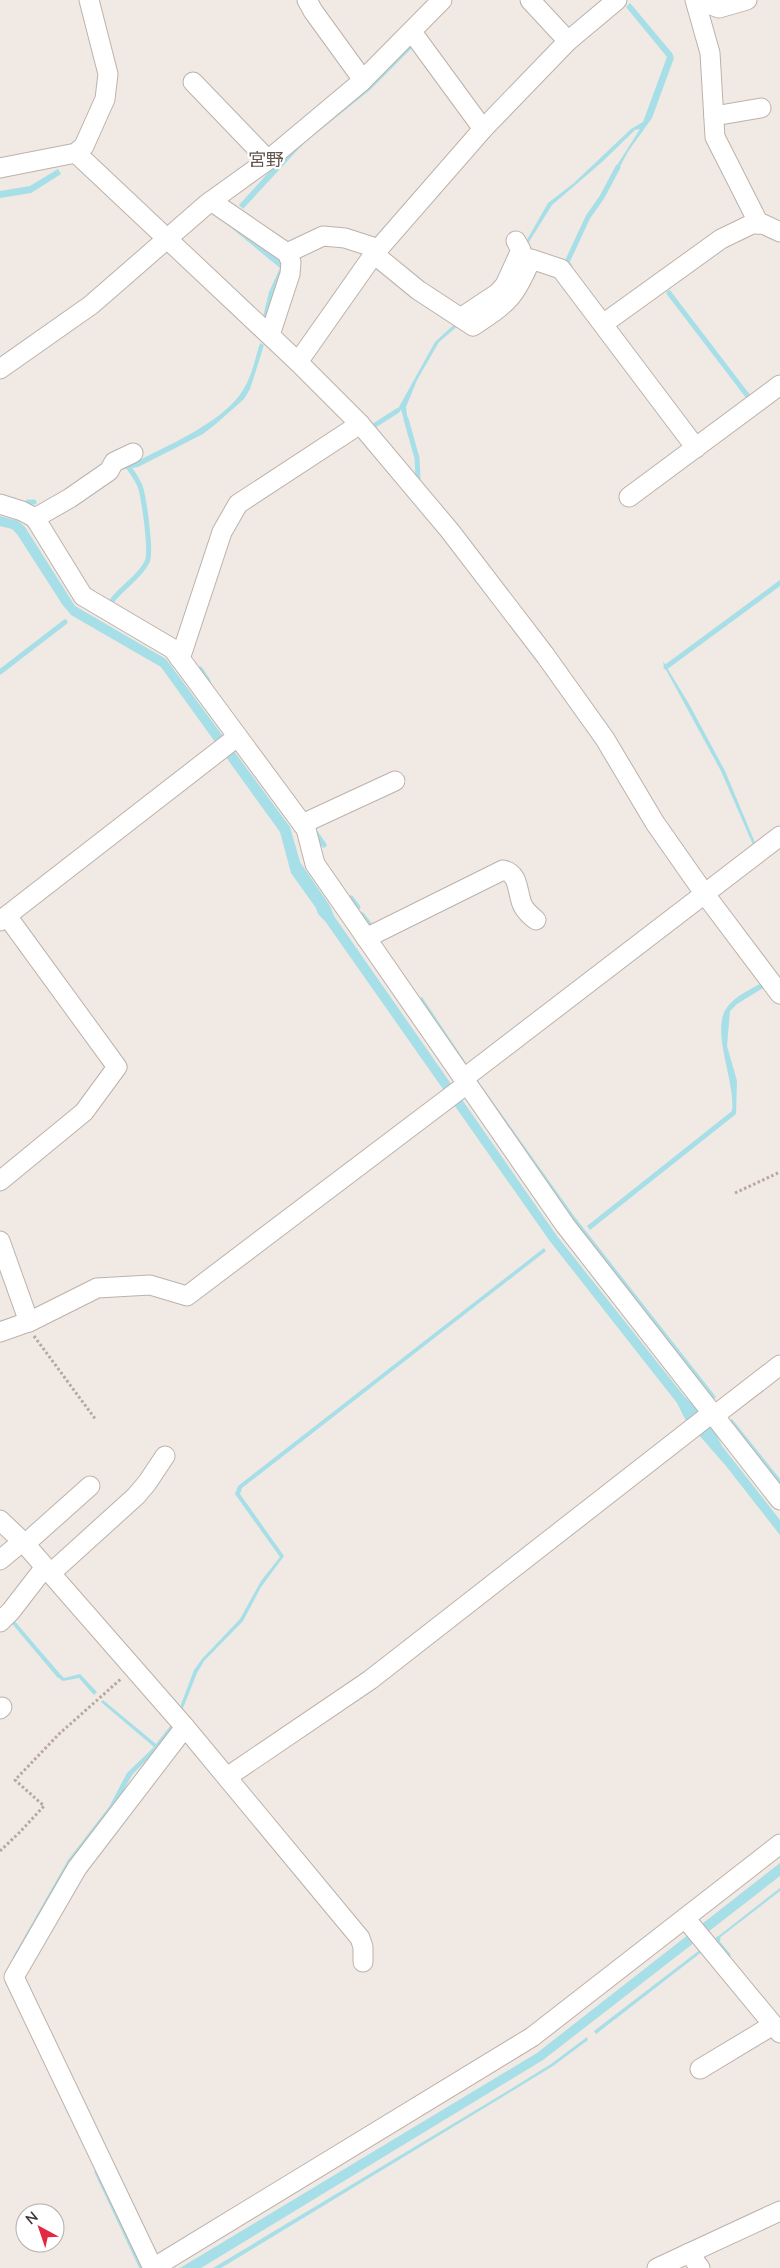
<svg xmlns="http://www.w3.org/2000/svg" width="780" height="2268" viewBox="0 0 780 2268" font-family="Lato,'Noto Sans JP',sans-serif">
	<rect width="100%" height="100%" fill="#f0e9e4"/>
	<g fill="#a6dfe7">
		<polygon points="630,3 672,53 674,58 652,118 629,150 618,170 615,172 614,170 640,129 635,130 602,162 552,205 527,245 524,245 548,203 574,183 631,129 643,122 667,57 626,7"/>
		<polygon points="410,41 414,46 370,90 304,143 243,209 239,205 289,150"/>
		<polygon points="58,169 61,174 31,193 0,198 0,191 30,186"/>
		<polygon points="226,218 281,262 283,272 273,294 268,318 263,317 269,292 280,268 223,221"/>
		<polygon points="458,321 460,324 439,342 417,380 406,407 408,424 406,425 401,410 392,416 392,413 399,407 435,342"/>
		<path d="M 260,343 L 264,345 L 250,389 L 244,399 L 217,423 L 203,434 L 138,467 L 120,470 L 122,463 L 136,462 C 168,445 224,422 243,390 C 252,376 255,359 260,343 Z"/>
		<path d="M 0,516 L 18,521 L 25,527 L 75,606 L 166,659 L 290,827 L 300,862 L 330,906 L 334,916 L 557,1236 L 684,1396 C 700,1411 713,1426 722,1446 L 780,1520 L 780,1535 L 726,1466 L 685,1419 L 677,1403 L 549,1240 L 325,921 L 318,914 L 316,908 L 291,873 L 280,832 L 161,667 L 71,615 L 62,604 L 17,534 L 12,529 L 0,526 Z"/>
		<polygon points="663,661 689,704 725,771 756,845 754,847 721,771 664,666"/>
		<path d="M 760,984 L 763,988 L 737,1004 L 730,1011 L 727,1046 L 737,1081 L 736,1114 L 590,1230 L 587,1226 L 732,1111 C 736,1081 709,1029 728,1006 C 736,996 749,990 760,984 Z"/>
		<polygon points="422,997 466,1063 464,1064 419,999"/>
		<polygon points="478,1081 574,1216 716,1397 713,1400 572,1220 475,1083"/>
		<polygon points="544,1248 546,1251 242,1488 240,1494 284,1556 261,1587 243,1621 204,1661 197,1673 183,1708 180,1707 194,1670 202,1659 240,1619 261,1581 280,1557 235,1494 238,1486"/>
		<polygon points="732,1419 780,1479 780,1485 729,1421"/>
		<polygon points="12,1618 60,1674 64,1678 80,1674 97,1692 94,1695 79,1678 63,1681 57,1677 9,1620"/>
		<polygon points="103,1700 156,1744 171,1725 174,1728 160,1746 132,1775 113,1810 16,1959 13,1957 68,1860 109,1807 127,1773 154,1747 101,1702"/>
		<polygon points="780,1863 780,1876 543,2060 201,2268 180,2268 537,2053"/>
		<polygon points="780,1888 780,1891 718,1939 716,1938"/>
		<polygon points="701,1949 703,1951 596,2034 594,2031"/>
		<polygon points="587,2037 588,2040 553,2066 221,2268 213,2268 501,2095 551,2064"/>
	</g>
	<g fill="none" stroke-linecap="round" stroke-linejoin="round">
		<g stroke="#a6dfe7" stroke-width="5">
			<polyline points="570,267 567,262 588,217 602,197 618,167"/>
			<polyline points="669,293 750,399 753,396"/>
			<polyline points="406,419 417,458 418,479"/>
			<polyline points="372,427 397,411"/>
			<polyline points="28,502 34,502"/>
			<path d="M 111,602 C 122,587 139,578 147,562 C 152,552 144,501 141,489 C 139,481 132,472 127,465"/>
			<polyline points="666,667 780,583"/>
			<polyline points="200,669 208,681"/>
			<polyline points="0,672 65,622"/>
			<polyline points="315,832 324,845"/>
			<polyline points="351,898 358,907"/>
			<polyline points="362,915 370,925"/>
			<polyline points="718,1939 717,1942 728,1955"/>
			<polyline points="97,2172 142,2268"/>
		</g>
		<defs>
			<g id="minor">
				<polyline points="307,0 313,11 363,80"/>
				<polyline points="530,0 568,41"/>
				<polyline points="695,0 710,53 715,137 759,224"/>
				<polyline points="698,0 719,8 747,0"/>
				<polyline points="412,32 483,129"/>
				<polyline points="193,82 268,160"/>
				<polyline points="714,116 761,108"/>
				<polyline points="76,153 298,362 360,424 450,531 545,655 605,739 655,823 704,893 780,994"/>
				<polyline points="0,168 76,153 84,146 105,99 108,74 89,0"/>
				<polyline points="211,201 287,253 291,262 290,274 270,335"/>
				<polyline points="287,253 323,236 345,238 379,249"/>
				<path d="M 374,254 L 418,290 L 473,326 C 508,303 515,298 531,259 L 561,269 L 696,448"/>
				<polyline points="462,317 498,293 505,285 521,250 516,241"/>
				<polyline points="603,324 721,239 752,224 763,224 780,232"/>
				<polyline points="298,362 374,254 483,129 568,41 617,0"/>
				<polyline points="0,369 91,305 207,204 268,160 360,83 442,0"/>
				<polyline points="629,497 780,385"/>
				<polyline points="0,504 22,511 35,518 83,596 173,649 306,829 315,864 565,1225 780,1500"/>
				<polyline points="35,518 70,498 109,471 114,462 133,453"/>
				<polyline points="180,659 222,532 238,504 360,424"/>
				<polyline points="302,824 395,781"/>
				<polyline points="0,921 237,737"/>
				<path d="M 366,938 L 503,870 C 519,873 517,891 522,904 C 525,911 530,915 536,920"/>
				<polyline points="463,1079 780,836"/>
				<polyline points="0,1181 84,1112 117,1067 7,916"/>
				<polyline points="0,1241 29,1322"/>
				<polyline points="0,1332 31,1321 97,1288 150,1285 187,1296 467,1084"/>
				<polyline points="714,1416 780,1365"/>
				<polyline points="0,1520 25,1544 185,1727 360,1938 363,1947 363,1962"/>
				<polyline points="25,1544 90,1486"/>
				<polyline points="0,1560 23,1541"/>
				<polyline points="51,1573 136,1496 147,1483 165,1456"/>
				<polyline points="0,1622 11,1611 45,1567"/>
				<polyline points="0,1709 2,1707"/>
				<polyline points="227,1777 370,1680 712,1413"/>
				<polyline points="685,1918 780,2033"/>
				<polyline points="700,2069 773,2025"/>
				<polyline points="689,2253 700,2268"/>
				<polyline points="153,2268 532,2037 780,1844"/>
				<polyline points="153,2268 14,1977 77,1868 185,1727"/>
				<polyline points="657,2268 780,2211"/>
			</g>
		</defs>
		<use href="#minor" stroke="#bdb2ab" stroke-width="21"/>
		<g stroke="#baa69b" stroke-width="3" stroke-dasharray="2.5 2.5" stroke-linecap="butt">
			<polyline points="735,1193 780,1172"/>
			<polyline points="34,1336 96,1420"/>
			<polyline points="0,1851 20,1832 44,1806 15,1780 59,1734 122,1678"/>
		</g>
		<use href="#minor" stroke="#fff" stroke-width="19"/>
	</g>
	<g text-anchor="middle" stroke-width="4.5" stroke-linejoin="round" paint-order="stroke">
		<g font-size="18" fill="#63544d" stroke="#fff">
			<text x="266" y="166">宮野</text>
		</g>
	</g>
	<g transform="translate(40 2228) rotate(320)"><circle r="24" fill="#ffffff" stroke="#b3b0ae"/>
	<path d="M0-4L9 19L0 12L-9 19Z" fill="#e32942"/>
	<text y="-8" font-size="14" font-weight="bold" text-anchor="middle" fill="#413935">N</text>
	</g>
</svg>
